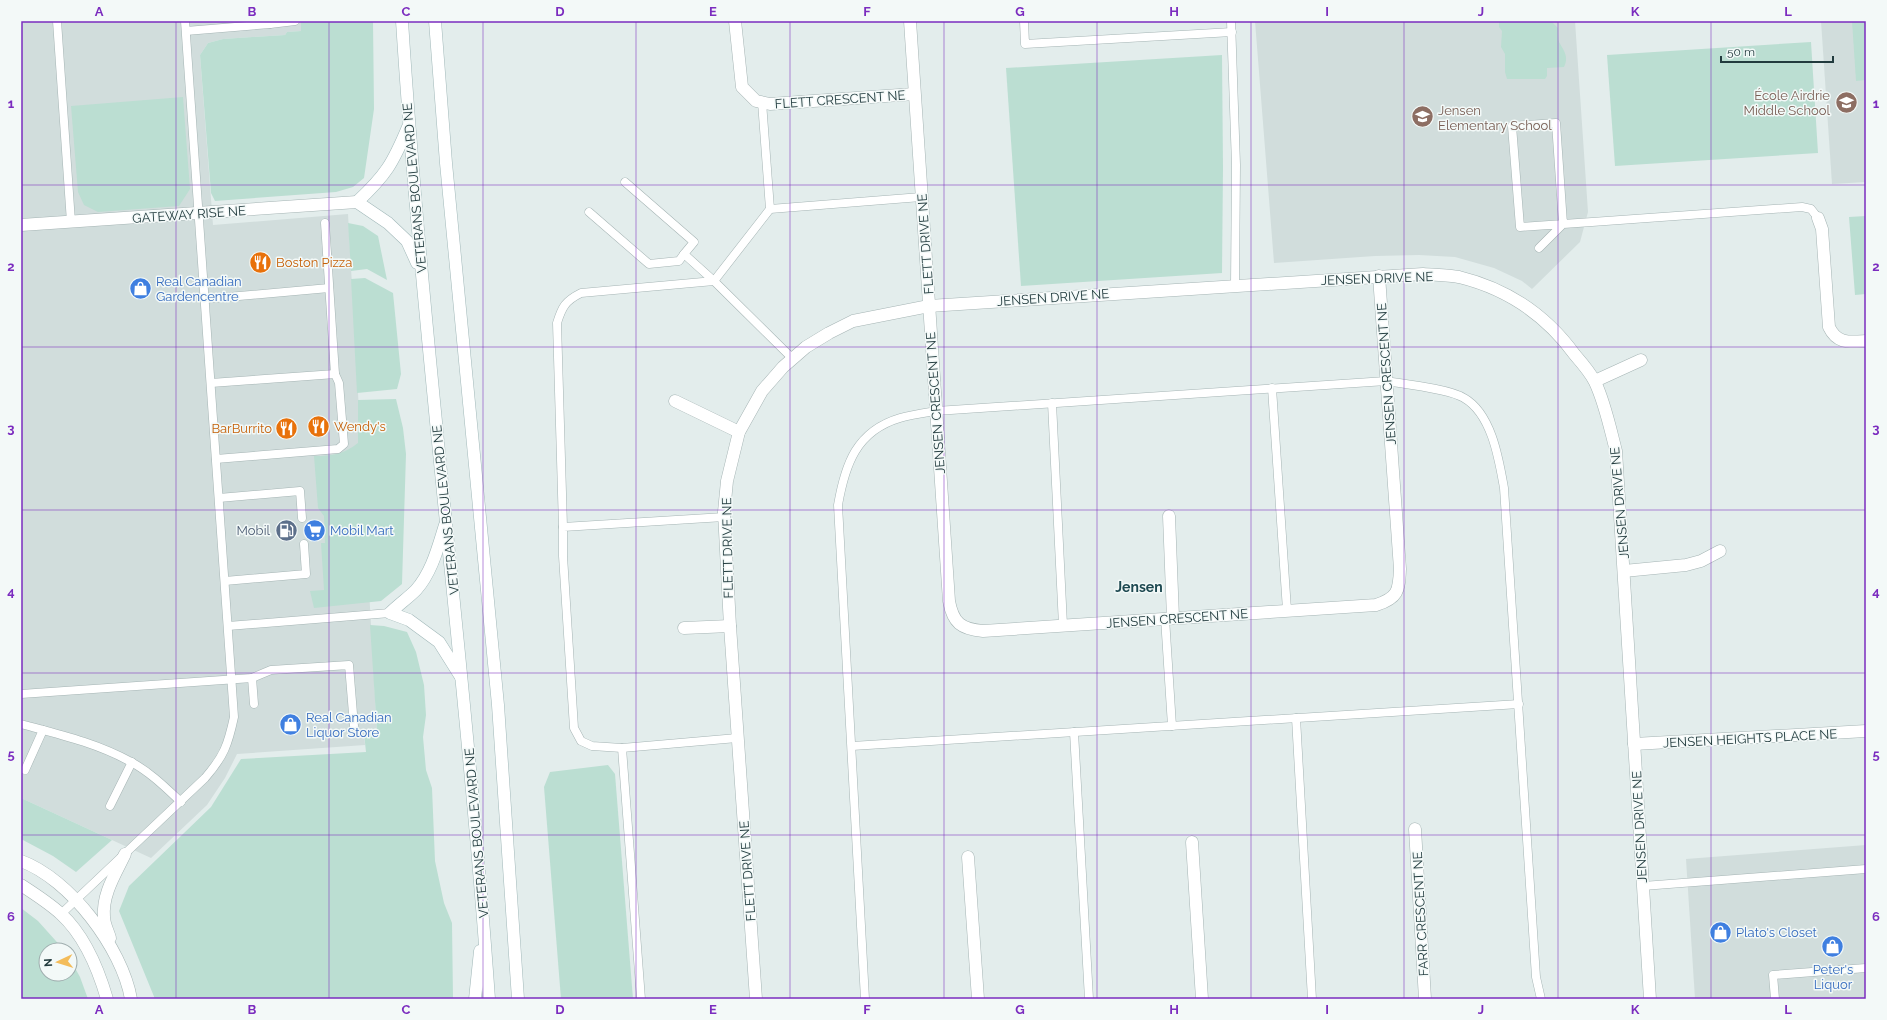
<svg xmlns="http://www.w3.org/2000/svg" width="1887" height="1020" viewBox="0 0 1887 1020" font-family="Raleway,sans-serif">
	<rect width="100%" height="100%" fill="#e3edec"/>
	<g fill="#d1dddc">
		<polygon points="21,21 301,21 301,31 287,32 285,35 223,39 208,43 200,55 213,225 348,214 377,732 364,733 365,745 237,754 225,778 207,805 151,858 21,798"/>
		<polygon points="1255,21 1575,21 1588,212 1580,242 1532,289 1522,281 1494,268 1455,257 1419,255 1375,256 1274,263"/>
		<polygon points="1821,21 1866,21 1866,182 1832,184"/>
		<polygon points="1866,845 1866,999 1695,999 1686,859"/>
	</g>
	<g fill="#bbded2">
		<polygon points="301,21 373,21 374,109 364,178 353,187 336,192 215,201 211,193 200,55 208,43 223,39 285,35 287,32 301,31"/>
		<path d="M 1499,21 L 1552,22 L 1558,28 C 1558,32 1558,38 1559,42 C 1564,51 1569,56 1564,67 L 1547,68 L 1547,76 L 1545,79 L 1507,79 L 1505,72 L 1505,54 L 1501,47 L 1502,31 L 1499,27 Z"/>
		<polygon points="1852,21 1866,21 1866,80 1856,81"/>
		<polygon points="1811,42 1818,153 1615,166 1607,55"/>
		<polygon points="1222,55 1223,168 1222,273 1021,286 1006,68"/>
		<polygon points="183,97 190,189 179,206 98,212 84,205 78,192 71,106"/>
		<polygon points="1866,216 1866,294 1855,295 1849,217"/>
		<polygon points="348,223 363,226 378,236 387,280 367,269 351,271"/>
		<polygon points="365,278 393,293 401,374 397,389 357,393 351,279"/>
		<path d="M 396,399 L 403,428 L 406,454 L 402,584 L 381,601 L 314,608 L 310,591 L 324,590 L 321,543 L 325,543 L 324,516 L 318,508 L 314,456 C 332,456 344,454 358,443 L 358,400 Z"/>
		<polygon points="370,625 384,626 407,632 416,652 424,685 426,715 423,737 426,770 432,788 435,861 444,903 452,923 453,999 155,999 119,911 129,886 211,807 241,759 366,752 364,733 377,731"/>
		<polygon points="608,765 615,774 633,999 561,999 544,787 550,772"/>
		<polygon points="21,798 112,840 76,872 53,856 21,839"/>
		<polygon points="21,908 38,921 64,950 46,950 46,974 70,974 70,959 80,977 88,999 21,999"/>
	</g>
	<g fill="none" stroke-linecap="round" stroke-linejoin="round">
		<defs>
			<g id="lane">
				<polyline points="57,21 71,222"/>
				<polyline points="1024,21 1025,44 1232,32"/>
				<polyline points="1231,21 1236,165 1235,286"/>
				<polyline points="270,24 295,21"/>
				<polyline points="186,31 270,24 270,21"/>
				<polyline points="625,182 694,242 684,254 714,281 793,359"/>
				<polyline points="770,209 921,197"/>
				<polyline points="589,212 649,264 679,261 684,254"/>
				<polyline points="1539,248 1563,224 1556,123 1512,126 1520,227 1592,222 1802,207 1811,209 1818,218"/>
				<polyline points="205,299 329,288"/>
				<polyline points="211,383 335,374"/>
				<polyline points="1272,388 1287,610"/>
				<polyline points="1052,403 1063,625"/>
				<polyline points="216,459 338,449 344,444 339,383 335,374 325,223"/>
				<polyline points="219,498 300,491 302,518"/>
				<path d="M 563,527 L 557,323 C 562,307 565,301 581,293 L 714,281 L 770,209 L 762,102"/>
				<polyline points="225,581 306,574 304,544"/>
				<polyline points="1165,618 1172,726"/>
				<polyline points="228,626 390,613"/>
				<polyline points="252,678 254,704"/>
				<polyline points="21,694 252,678 271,670 349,665 354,726"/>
				<polyline points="1296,718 1312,999"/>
				<path d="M 21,724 C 58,734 97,743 131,762 C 150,772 166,788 181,802"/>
				<polyline points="1074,732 1089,999"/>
				<polyline points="852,746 1519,704"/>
				<polyline points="622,748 592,746 581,741 574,728 563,556 563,527 724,517"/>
				<polyline points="25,770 43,730"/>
				<polyline points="110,806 132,762"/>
				<polyline points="1643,886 1866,869"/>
				<path d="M 61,914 L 205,778 C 224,756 228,745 234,717 L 185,21"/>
				<polyline points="641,999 622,748 737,738"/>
				<path d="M 865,999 L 838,505 C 845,465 856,431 900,418 C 911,415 924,413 936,411 L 1386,381 C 1405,384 1450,389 1464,398 C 1492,414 1499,460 1504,488 L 1536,977 L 1541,999"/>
				<polyline points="1775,999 1773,975 1866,968"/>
			</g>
			<g id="street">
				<polyline points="735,21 742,87 756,101 770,104 914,94"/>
				<path d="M 910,21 L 949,601 C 953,623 961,629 983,631 L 1376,605 C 1398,598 1399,591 1400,569 L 1379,276"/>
				<path d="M 1818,218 L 1822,229 L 1829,327 C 1837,344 1849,342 1866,341"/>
				<polyline points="21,225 357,202"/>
				<polyline points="1595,381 1641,360"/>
				<polyline points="675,401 739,432"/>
				<polyline points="1169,516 1173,618"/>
				<polyline points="1624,571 1686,565 1701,561 1720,551"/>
				<polyline points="684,628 730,626"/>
				<polyline points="1634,744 1866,731"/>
				<polyline points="1415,829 1425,999"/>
				<polyline points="1192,842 1202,999"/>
				<polyline points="968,857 978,999"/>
				<path d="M 21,861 C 70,879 122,948 131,999"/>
				<path d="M 21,885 C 35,894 49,903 61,914 C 85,936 98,968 107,999"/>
				<path d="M 110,938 C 108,931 104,924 104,917 C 102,894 116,873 125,854"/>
				<path d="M 756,999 L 730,626 L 724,512 L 727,481 L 739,432 L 762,391 L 783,367 L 806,347 L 829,333 L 853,321 L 929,306 L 1423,274 C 1435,275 1448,275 1459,277 C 1508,289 1546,315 1575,355 C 1582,363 1590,372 1595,382 C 1605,403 1610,428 1616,451 L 1650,999"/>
			</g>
			<g id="secondary">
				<path d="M 402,21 C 423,348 466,672 489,999"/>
				<polyline points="435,21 446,163 498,705 518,999"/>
				<path d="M 408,127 C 393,163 386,175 357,202 L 388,223 L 407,241 L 417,263"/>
				<path d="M 445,525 C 438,547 432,572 416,590 C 408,598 398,605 390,613 L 409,620 L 439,642 L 461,677"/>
				<polyline points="475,999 480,951"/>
			</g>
		</defs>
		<use href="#lane" stroke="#a5b4b4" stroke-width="9"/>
		<use href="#street" stroke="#a5b4b4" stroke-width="13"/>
		<use href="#secondary" stroke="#a1b8b9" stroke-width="13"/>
		<use href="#lane" stroke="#fff" stroke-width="8"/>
		<use href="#street" stroke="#fff" stroke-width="12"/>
		<use href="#secondary" stroke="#fff" stroke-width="12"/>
	</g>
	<path fill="none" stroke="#7b2cbf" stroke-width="1" stroke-opacity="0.55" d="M 176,21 L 176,999M 329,21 L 329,999M 483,21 L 483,999M 636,21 L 636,999M 790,21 L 790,999M 944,21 L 944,999M 1097,21 L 1097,999M 1251,21 L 1251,999M 1404,21 L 1404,999M 1558,21 L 1558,999M 1711,21 L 1711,999M 21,185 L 1866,185M 21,347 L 1866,347M 21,510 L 1866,510M 21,673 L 1866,673M 21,835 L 1866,835"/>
	<defs>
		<symbol id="school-disc" viewBox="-11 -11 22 22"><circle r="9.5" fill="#8d6e63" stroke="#f3f9f8"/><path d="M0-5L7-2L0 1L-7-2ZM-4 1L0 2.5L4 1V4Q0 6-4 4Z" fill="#fff"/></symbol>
		<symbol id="restaurant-disc" viewBox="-11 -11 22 22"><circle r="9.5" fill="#e8710a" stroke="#f3f9f8"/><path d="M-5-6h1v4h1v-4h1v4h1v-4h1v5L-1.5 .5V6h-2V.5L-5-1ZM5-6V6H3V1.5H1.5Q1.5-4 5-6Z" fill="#fff"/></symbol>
		<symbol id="shop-disc" viewBox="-11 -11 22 22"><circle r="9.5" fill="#3f7fe0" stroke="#f3f9f8"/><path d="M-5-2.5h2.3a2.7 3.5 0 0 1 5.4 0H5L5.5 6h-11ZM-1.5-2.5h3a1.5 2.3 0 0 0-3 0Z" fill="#fff"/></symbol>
		<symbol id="fuel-disc" viewBox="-11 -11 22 22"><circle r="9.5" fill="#5c6f8a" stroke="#f3f9f8"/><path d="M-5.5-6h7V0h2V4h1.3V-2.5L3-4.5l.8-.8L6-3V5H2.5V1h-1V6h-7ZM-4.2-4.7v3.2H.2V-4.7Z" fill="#fff"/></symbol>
		<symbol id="supermarket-disc" viewBox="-11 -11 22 22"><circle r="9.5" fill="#3f7fe0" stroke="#f3f9f8"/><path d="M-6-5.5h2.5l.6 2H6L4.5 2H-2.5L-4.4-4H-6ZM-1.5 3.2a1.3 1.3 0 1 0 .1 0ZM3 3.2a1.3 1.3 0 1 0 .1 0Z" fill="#fff"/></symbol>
	</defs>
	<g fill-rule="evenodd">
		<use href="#school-disc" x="1834" y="90" width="25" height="25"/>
		<use href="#school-disc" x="1410" y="104" width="25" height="25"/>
		<use href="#restaurant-disc" x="248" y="250" width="25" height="25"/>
		<use href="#shop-disc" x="128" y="276" width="25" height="25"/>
		<use href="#restaurant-disc" x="306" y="414" width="25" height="25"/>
		<use href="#restaurant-disc" x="274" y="416" width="25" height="25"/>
		<use href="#fuel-disc" x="274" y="518" width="25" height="25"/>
		<use href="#supermarket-disc" x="302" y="518" width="25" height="25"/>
		<use href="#shop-disc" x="278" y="712" width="25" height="25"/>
		<use href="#shop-disc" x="1708" y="920" width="25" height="25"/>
		<use href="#shop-disc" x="1820" y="934" width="25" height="25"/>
	</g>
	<g text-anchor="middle" stroke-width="3" stroke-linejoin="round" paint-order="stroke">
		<g font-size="13" fill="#785e54" stroke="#f3f9f8" text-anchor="end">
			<text x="1830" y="100">École Airdrie<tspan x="1830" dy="15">Middle School</tspan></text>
			<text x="1438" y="115" text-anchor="start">Jensen<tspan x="1438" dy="15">Elementary School</tspan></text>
		</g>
		<g font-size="13" fill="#223b3e" stroke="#f3f9f8">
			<text transform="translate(840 99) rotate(-4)" y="5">FLETT CRESCENT NE</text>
			<text transform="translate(414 188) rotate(-95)" y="5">VETERANS BOULEVARD NE</text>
			<text transform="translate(189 214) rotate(-4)" y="5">GATEWAY RISE NE</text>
			<text transform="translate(925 244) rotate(-94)" y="5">FLETT DRIVE NE</text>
			<text transform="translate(1377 278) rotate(-2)" y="5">JENSEN DRIVE NE</text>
			<text transform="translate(1053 297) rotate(-4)" y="5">JENSEN DRIVE NE</text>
			<text transform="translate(1386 374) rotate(-94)" y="5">JENSEN CRESCENT NE</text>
			<text transform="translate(935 403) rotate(-94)" y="5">JENSEN CRESCENT NE</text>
			<text transform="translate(1619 503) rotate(-95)" y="5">JENSEN DRIVE NE</text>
			<text transform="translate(445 510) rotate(-96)" y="5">VETERANS BOULEVARD NE</text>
			<text transform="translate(727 548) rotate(-91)" y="5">FLETT DRIVE NE</text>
			<text transform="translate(1177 618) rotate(-4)" y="5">JENSEN CRESCENT NE</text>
			<text transform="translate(1750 738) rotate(-3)" y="5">JENSEN HEIGHTS PLACE NE</text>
			<text transform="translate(1639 827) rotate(-93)" y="5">JENSEN DRIVE NE</text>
			<text transform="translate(476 833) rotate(-95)" y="5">VETERANS BOULEVARD NE</text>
			<text transform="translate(747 871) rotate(-94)" y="5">FLETT DRIVE NE</text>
			<text transform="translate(1420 914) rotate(-93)" y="5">FARR CRESCENT NE</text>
		</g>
		<g font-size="13" fill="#c56008" stroke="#f3f9f8" text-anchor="start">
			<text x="276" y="267">Boston Pizza</text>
			<text x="334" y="431">Wendy's</text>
			<text x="272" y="433" text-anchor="end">BarBurrito</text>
		</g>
		<g font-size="13" fill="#366cbe" stroke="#f3f9f8" text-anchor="start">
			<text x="156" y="286">Real Canadian<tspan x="156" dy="15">Gardencentre</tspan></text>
			<text x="330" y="535">Mobil Mart</text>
			<text x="306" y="722">Real Canadian<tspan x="306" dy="15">Liquor Store</tspan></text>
			<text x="1736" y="937">Plato's Closet</text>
			<text x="1833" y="974" text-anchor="middle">Peter's<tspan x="1833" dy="15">Liquor</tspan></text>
		</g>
		<g font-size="13" fill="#4e5e75" stroke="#f3f9f8" text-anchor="end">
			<text x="270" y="535">Mobil</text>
		</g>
		<g font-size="14" font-weight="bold" fill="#1e4951" stroke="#f3f9f8">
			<text x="1139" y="592">Jensen</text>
		</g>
	</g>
	<rect width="1887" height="1020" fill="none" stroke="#f3f9f8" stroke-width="44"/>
	<g transform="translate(58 962) rotate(266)"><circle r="19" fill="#f3f9f8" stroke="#9fadae"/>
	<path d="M0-3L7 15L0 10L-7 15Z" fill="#f3bc5a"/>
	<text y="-6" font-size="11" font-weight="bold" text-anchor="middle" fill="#223b3e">N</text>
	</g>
	<path d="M1721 56v6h112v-6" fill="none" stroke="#223b3e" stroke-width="2"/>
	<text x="1727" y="56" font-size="12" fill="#223b3e" stroke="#f3f9f8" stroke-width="3" paint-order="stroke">50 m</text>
	<rect x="22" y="22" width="1843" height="976" fill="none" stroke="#7b2cbf" stroke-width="1.5"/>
	<g font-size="13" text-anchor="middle" font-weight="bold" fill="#7b2cbf">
		<text x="99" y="16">A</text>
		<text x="252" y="16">B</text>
		<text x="406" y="16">C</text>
		<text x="560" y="16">D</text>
		<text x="713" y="16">E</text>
		<text x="867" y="16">F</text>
		<text x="1020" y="16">G</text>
		<text x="1174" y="16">H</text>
		<text x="1327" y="16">I</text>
		<text x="1481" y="16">J</text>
		<text x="1635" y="16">K</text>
		<text x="1788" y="16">L</text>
		<text x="11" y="108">1</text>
		<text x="1876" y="108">1</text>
		<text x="11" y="271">2</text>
		<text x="1876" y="271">2</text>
		<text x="11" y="433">3</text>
		<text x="1876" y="433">3</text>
		<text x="11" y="596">4</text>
		<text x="1876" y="596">4</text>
		<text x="11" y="759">5</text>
		<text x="1876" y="759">5</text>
		<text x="11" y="921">6</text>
		<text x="1876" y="921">6</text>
		<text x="99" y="1014">A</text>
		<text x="252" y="1014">B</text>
		<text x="406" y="1014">C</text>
		<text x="560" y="1014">D</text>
		<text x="713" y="1014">E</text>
		<text x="867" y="1014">F</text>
		<text x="1020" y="1014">G</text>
		<text x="1174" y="1014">H</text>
		<text x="1327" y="1014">I</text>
		<text x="1481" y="1014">J</text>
		<text x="1635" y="1014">K</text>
		<text x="1788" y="1014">L</text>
	</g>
</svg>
